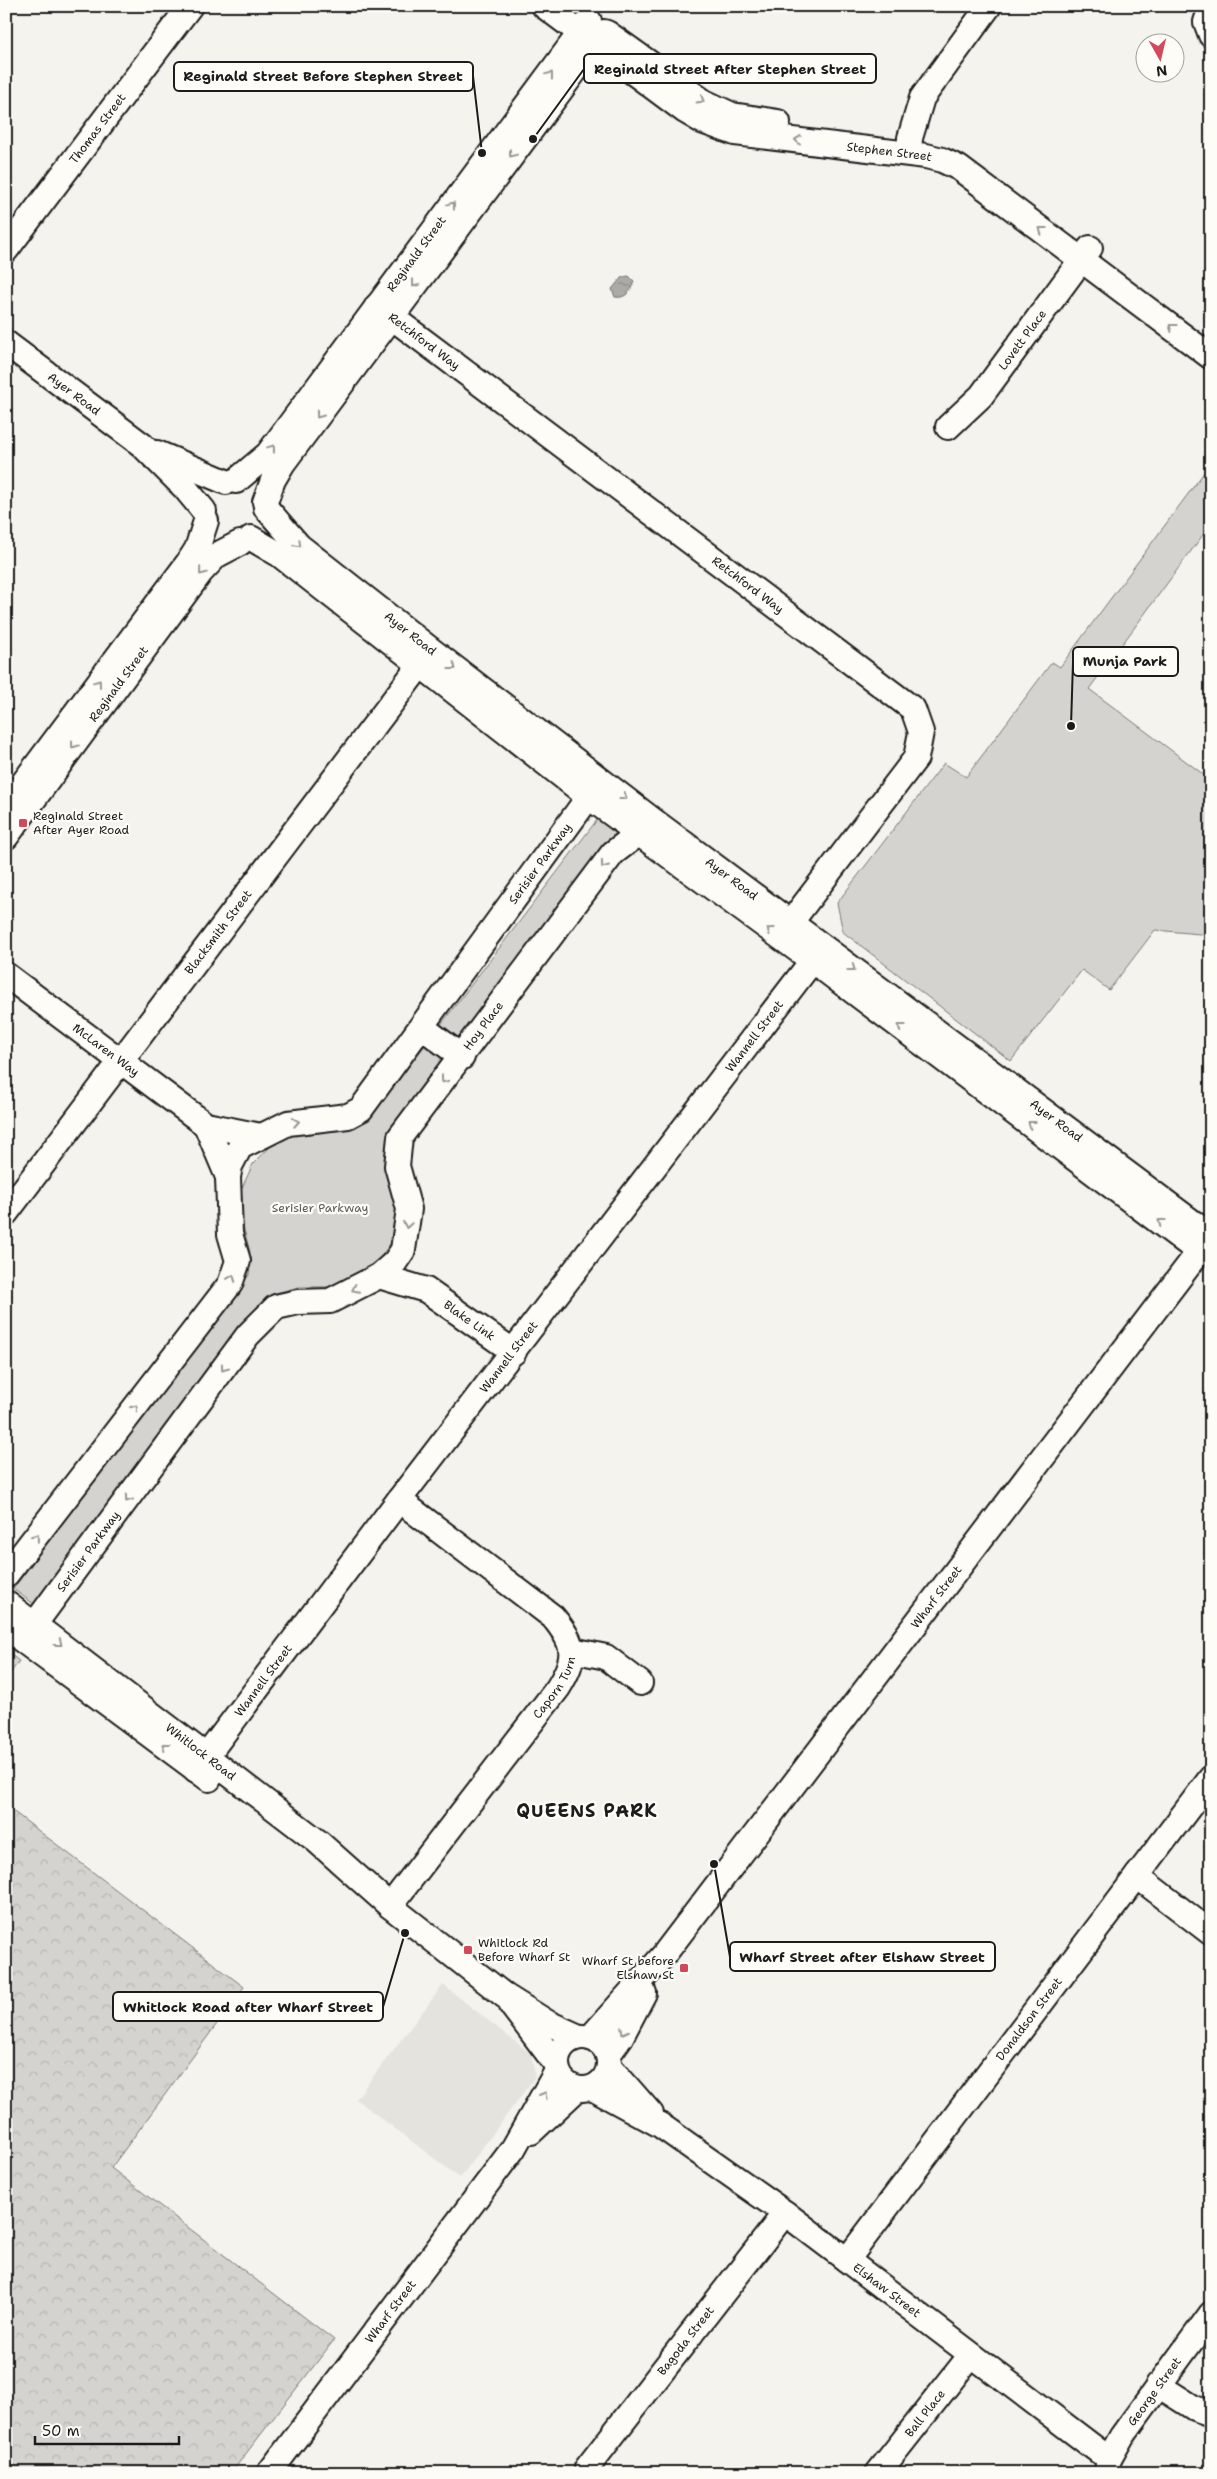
<svg xmlns="http://www.w3.org/2000/svg" width="1217" height="2479" viewBox="0 0 1217 2479" font-family="'Shantell Sans',sans-serif">
	<defs>
		<pattern id="forest-crowns" width="20" height="18" patternUnits="userSpaceOnUse" patternTransform="scale(1.25)"><rect width="20" height="18" fill="#d4d3cf"/><path d="M2 6a3 3 0 1 1 6 0M12 15a3 3 0 1 1 6 0" fill="none" stroke="#b5b5b1"/></pattern>
		<pattern id="water-ripples" width="26" height="14" patternUnits="userSpaceOnUse" patternTransform="scale(1.25)"><rect width="26" height="14" fill="#abaaa6"/><path d="M2 4q2-2 4 0t4 0M15 11q2-2 4 0t4 0" fill="none" stroke="#8a8a86"/></pattern>
	</defs>
	<rect width="100%" height="100%" fill="#f4f3ee"/>
	<filter id="ink" filterUnits="userSpaceOnUse"><feTurbulence type="fractalNoise" baseFrequency=".02" numOctaves="2"/><feDisplacementMap in="SourceGraphic" scale="10" xChannelSelector="R" yChannelSelector="G"/><feConvolveMatrix kernelMatrix="1 2 1 2 8 2 1 2 1" color-interpolation-filters="sRGB"/></filter>
	<g filter="url(#ink)">
		<polygon fill="#e4e3de" points="443,1985 531,2054 535,2077 460,2178 356,2099"/>
		<g fill="#d4d3cf" stroke="#787876">
			<polygon points="1211,463 1211,524 1089,689 1211,780 1211,935 1155,930 1109,990 1082,970 1011,1061 843,932 837,903 944,763 966,777 1052,662 1060,667"/>
			<polygon points="600,816 619,830 389,1138 399,1212 395,1237 377,1262 354,1279 330,1287 299,1287 272,1294 188,1396 34,1604 13,1589 249,1275 250,1252 240,1215 241,1190 253,1164 275,1142 307,1130 336,1131 368,1120"/>
			<polygon points="6,1651 19,1661 6,1679"/>
		</g>
		<polygon fill="url(#forest-crowns)" stroke="#787876" points="6,1806 244,1987 111,2168 334,2340 231,2473 6,2473"/>
		<path fill="url(#water-ripples)" stroke="#72716f" d="M 629,276 L 634,281 C 631,291 626,299 615,297 L 612,289 L 622,277 Z"/>
		<g fill="none" stroke-linecap="round" stroke-linejoin="round">
			<defs>
				<g id="minor">
					<path id="s1" d="M 544,6 L 685,111 L 702,121 L 735,133 L 926,156 L 942,160 L 959,168 L 1211,357"/>
					<polyline points="1211,8 1206,22 1211,35"/>
					<polyline points="607,33 704,102 732,115 778,122"/>
					<polyline points="909,153 910,138 922,98 989,6"/>
					<path id="s2" d="M 6,250 L 190,6"/>
					<path id="s3" d="M 377,306 L 913,709 L 921,732 L 916,758 L 791,922"/>
					<path id="s4" d="M 6,343 L 142,445 L 185,488 L 204,511"/>
					<path id="s5" d="M 948,427 L 981,396 L 1090,248"/>
					<polyline points="157,453 226,482"/>
					<path id="s6" d="M 236,481 L 268,454 L 589,21"/>
					<polyline points="265,502 273,480 283,463 604,32"/>
					<path id="s7" d="M 266,508 L 299,546 L 431,650 L 650,818 L 1211,1236"/>
					<polyline points="251,538 280,555 589,797 813,961 1199,1252"/>
					<polyline points="6,806 188,563 197,549 206,521"/>
					<path id="s8" d="M 6,837 L 201,572 L 217,555 L 240,543"/>
					<path id="s9" d="M 6,975 L 206,1125 L 261,1136"/>
					<polyline points="422,1027 462,1057"/>
					<polyline points="206,1125 228,1177"/>
					<path id="s10" d="M 6,1213 L 430,652"/>
					<path id="s11" d="M 379,1276 L 426,1290 L 514,1352"/>
					<path id="s12" d="M 6,1575 L 230,1284 L 238,1261 L 230,1234 L 228,1177 L 230,1166 L 240,1147 L 288,1123 L 348,1116 L 361,1109 L 598,784"/>
					<path id="s13" d="M 6,1603 L 317,1841 L 390,1906 L 505,1996 L 548,2023 L 579,2037"/>
					<polyline points="6,1628 209,1779"/>
					<path id="s14" d="M 23,1640 L 248,1335 L 276,1307 L 298,1302 L 330,1301 L 379,1276 L 395,1262 L 403,1250 L 409,1209 L 397,1166 L 400,1137 L 613,853 L 638,834 L 647,822"/>
					<polyline points="572,1650 606,1657 640,1683"/>
					<path id="s15" d="M 196,1770 L 399,1500 L 822,948"/>
					<polyline points="1137,1876 1211,1933"/>
					<path id="s16" d="M 390,1906 L 558,1688 C 577,1657 576,1645 553,1617 L 399,1500"/>
					<polyline points="512,2006 556,2064"/>
					<circle cx="583" cy="2063" r="26"/>
					<path id="s17" d="M 590,2038 L 663,1956 L 1208,1240"/>
					<polyline points="608,2055 621,2037 644,1993"/>
					<polyline points="609,2066 651,2114"/>
					<path id="s18" d="M 592,2088 L 660,2125 L 785,2213 L 1109,2459"/>
					<polyline points="531,2132 577,2089"/>
					<path id="s19" d="M 847,2260 L 1211,1778"/>
					<polyline points="1158,2385 1194,2408 1211,2414"/>
					<path id="s20" d="M 587,2468 L 785,2213"/>
					<path id="s21" d="M 269,2473 L 513,2149 L 557,2071"/>
					<path id="s22" d="M 878,2473 L 971,2355"/>
					<path id="s23" d="M 1105,2473 L 1109,2459 L 1122,2436 L 1211,2314"/>
				</g>
			</defs>
			<use href="#minor" stroke="#1c1c1c" stroke-width="28"/>
			<use href="#minor" stroke="#fdfcf7" stroke-width="24"/>
		</g>
		<defs><path id="oneway-chevron" d="M-2-3.5L2.5 0L-2 3.5" fill="none" stroke-width="1.6" stroke-linecap="round" stroke-linejoin="round" transform="scale(1.25)"/></defs>
		<g stroke="#989794">
			<use href="#oneway-chevron" transform="translate(550 75) rotate(-53)"/>
			<use href="#oneway-chevron" transform="translate(701 100) rotate(31)"/>
			<use href="#oneway-chevron" transform="translate(798 140) rotate(-174)"/>
			<use href="#oneway-chevron" transform="translate(512 154) rotate(127)"/>
			<use href="#oneway-chevron" transform="translate(452 205) rotate(-53)"/>
			<use href="#oneway-chevron" transform="translate(1042 230) rotate(-143)"/>
			<use href="#oneway-chevron" transform="translate(415 284) rotate(127)"/>
			<use href="#oneway-chevron" transform="translate(1172 327) rotate(-143)"/>
			<use href="#oneway-chevron" transform="translate(319 415) rotate(126)"/>
			<use href="#oneway-chevron" transform="translate(272 448) rotate(-53)"/>
			<use href="#oneway-chevron" transform="translate(298 544) rotate(45)"/>
			<use href="#oneway-chevron" transform="translate(202 572) rotate(129)"/>
			<use href="#oneway-chevron" transform="translate(453 667) rotate(37)"/>
			<use href="#oneway-chevron" transform="translate(98 683) rotate(-53)"/>
			<use href="#oneway-chevron" transform="translate(74 745) rotate(126)"/>
			<use href="#oneway-chevron" transform="translate(624 797) rotate(37)"/>
			<use href="#oneway-chevron" transform="translate(604 865) rotate(126)"/>
			<use href="#oneway-chevron" transform="translate(770 930) rotate(-144)"/>
			<use href="#oneway-chevron" transform="translate(852 968) rotate(37)"/>
			<use href="#oneway-chevron" transform="translate(901 1027) rotate(-143)"/>
			<use href="#oneway-chevron" transform="translate(444 1080) rotate(127)"/>
			<use href="#oneway-chevron" transform="translate(296 1122) rotate(-9)"/>
			<use href="#oneway-chevron" transform="translate(1031 1124) rotate(-143)"/>
			<use href="#oneway-chevron" transform="translate(1161 1222) rotate(-143)"/>
			<use href="#oneway-chevron" transform="translate(407 1225) rotate(99)"/>
			<use href="#oneway-chevron" transform="translate(232 1278) rotate(-70)"/>
			<use href="#oneway-chevron" transform="translate(355 1289) rotate(154)"/>
			<use href="#oneway-chevron" transform="translate(224 1368) rotate(126)"/>
			<use href="#oneway-chevron" transform="translate(135 1408) rotate(-52)"/>
			<use href="#oneway-chevron" transform="translate(128 1499) rotate(126)"/>
			<use href="#oneway-chevron" transform="translate(36 1537) rotate(-52)"/>
			<use href="#oneway-chevron" transform="translate(59 1643) rotate(38)"/>
			<use href="#oneway-chevron" transform="translate(165 1746) rotate(-143)"/>
			<use href="#oneway-chevron" transform="translate(624 2031) rotate(118)"/>
			<use href="#oneway-chevron" transform="translate(544 2095) rotate(-60)"/>
		</g>
	</g>
	<g fill="#d1495b" stroke="#fdfcf7" stroke-width="2">
		<rect x="18" y="818" width="10" height="10" rx="2.5"/>
		<rect x="463" y="1945" width="10" height="10" rx="2.5"/>
		<rect x="679" y="1963" width="10" height="10" rx="2.5"/>
	</g>
	<g text-anchor="middle" stroke-width="4.5" stroke-linejoin="round" paint-order="stroke">
		<g font-size="12" fill="#1c1c1c" stroke="#fdfcf7">
			<text dy="4" stroke="none"><textPath href="#s2" startOffset="152">Thomas Street</textPath></text>
			<text dy="4" stroke="none"><textPath href="#s1" startOffset="386">Stephen Street</textPath></text>
			<text dy="4" stroke="none"><textPath href="#s6" startOffset="291">Reginald Street</textPath></text>
			<text dy="4" stroke="none"><textPath href="#s5" startOffset="115">Lovett Place</textPath></text>
			<text dy="4" stroke="none"><textPath href="#s3" startOffset="59">Retchford Way</textPath></text>
			<text dy="4" stroke="none"><textPath href="#s4" startOffset="85">Ayer Road</textPath></text>
			<text dy="4" stroke="none"><textPath href="#s3" startOffset="464">Retchford Way</textPath></text>
			<text dy="4" stroke="none"><textPath href="#s7" startOffset="192">Ayer Road</textPath></text>
			<text dy="4" stroke="none"><textPath href="#s8" startOffset="190">Reginald Street</textPath></text>
			<text dy="4" stroke="none"><textPath href="#s12" startOffset="942">Serisier Parkway</textPath></text>
			<text dy="4" stroke="none"><textPath href="#s7" startOffset="596">Ayer Road</textPath></text>
			<text dy="4" stroke="none"><textPath href="#s10" startOffset="352">Blacksmith Street</textPath></text>
			<text dy="4" stroke="none"><textPath href="#s14" startOffset="818">Hoy Place</textPath></text>
			<text dy="4" stroke="none"><textPath href="#s15" startOffset="922">Wannell Street</textPath></text>
			<text dy="4" stroke="none"><textPath href="#s9" startOffset="125">McLaren Way</textPath></text>
			<text dy="4" stroke="none"><textPath href="#s7" startOffset="1001">Ayer Road</textPath></text>
			<text dy="4" stroke="none"><textPath href="#s11" startOffset="102">Blake Link</textPath></text>
			<text dy="4" stroke="none"><textPath href="#s15" startOffset="518">Wannell Street</textPath></text>
			<text dy="4" stroke="none"><textPath href="#s14" startOffset="110">Serisier Parkway</textPath></text>
			<text dy="4" stroke="none"><textPath href="#s17" startOffset="561">Wharf Street</textPath></text>
			<text dy="4" stroke="none"><textPath href="#s15" startOffset="112">Wannell Street</textPath></text>
			<text dy="4" stroke="none"><textPath href="#s16" startOffset="274">Caporn Turn</textPath></text>
			<text dy="4" stroke="none"><textPath href="#s13" startOffset="245">Whitlock Road</textPath></text>
			<text dy="4" stroke="none"><textPath href="#s19" startOffset="302">Donaldson Street</textPath></text>
			<text dy="4" stroke="none"><textPath href="#s18" startOffset="358">Elshaw Street</textPath></text>
			<text dy="4" stroke="none"><textPath href="#s21" startOffset="202">Wharf Street</textPath></text>
			<text dy="4" stroke="none"><textPath href="#s20" startOffset="161">Bagoda Street</textPath></text>
			<text dy="4" stroke="none"><textPath href="#s23" startOffset="96">George Street</textPath></text>
			<text dy="4" stroke="none"><textPath href="#s22" startOffset="76">Ball Place</textPath></text>
		</g>
		<g font-size="12" fill="#1c1c1c" stroke="#fdfcf7" text-anchor="start">
			<text x="33" y="820">Reginald Street<tspan x="33" dy="14">After Ayer Road</tspan></text>
			<text x="478" y="1947">Whitlock Rd<tspan x="478" dy="14">Before Wharf St</tspan></text>
			<text x="674" y="1965" text-anchor="end">Wharf St before<tspan x="674" dy="14">Elshaw St</tspan></text>
		</g>
		<g font-size="12" fill="#5c5c5b" stroke="#fdfcf7">
			<text x="320" y="1212">Serisier Parkway</text>
		</g>
		<g font-size="18" font-weight="bold" letter-spacing="1" fill="#1c1c1c" stroke="#fdfcf7">
			<text x="587" y="1817">QUEENS PARK</text>
		</g>
	</g>
	<path fill="none" stroke="#1c1c1c" stroke-width="2" d="M533 139L584 69M482 153L473 76M1071 726L1073 662M714 1864L730 1957M405 1933L383 2007"/>
	<g fill="#1c1c1c" stroke="#fdfcf7" stroke-width="2">
		<circle cx="533" cy="139" r="5"/>
		<circle cx="482" cy="153" r="5"/>
		<circle cx="1071" cy="726" r="5"/>
		<circle cx="714" cy="1864" r="5"/>
		<circle cx="405" cy="1933" r="5"/>
	</g>
	<g fill="#fdfcf7" stroke="#1c1c1c" stroke-width="2">
		<rect x="584" y="54" width="292" height="29" rx="5"/>
		<rect x="174" y="62" width="299" height="29" rx="5"/>
		<rect x="1073" y="647" width="105" height="29" rx="5"/>
		<rect x="730" y="1942" width="265" height="29" rx="5"/>
		<rect x="113" y="1992" width="270" height="29" rx="5"/>
	</g>
	<g font-size="14" text-anchor="middle" font-weight="bold" fill="#1c1c1c">
		<text x="730" y="74">Reginald Street After Stephen Street</text>
		<text x="323" y="81">Reginald Street Before Stephen Street</text>
		<text x="1125" y="666">Munja Park</text>
		<text x="862" y="1962">Wharf Street after Elshaw Street</text>
		<text x="248" y="2012">Whitlock Road after Wharf Street</text>
	</g>
	<rect width="1217" height="2479" fill="none" stroke="#fdfcf7" stroke-width="25"/>
	<rect x="12" y="12" width="1192" height="2454" fill="none" stroke="#1c1c1c" stroke-width="2" filter="url(#ink)"/>
	<g transform="translate(1160 58) rotate(172)"><circle r="24" fill="#fdfcf7" stroke="#a3a29f"/>
	<path d="M0-4L9 19L0 12L-9 19Z" fill="#d1495b"/>
	<text y="-8" font-size="14" font-weight="bold" text-anchor="middle" fill="#1c1c1c">N</text>
	</g>
	<path d="M35 2436v8h144v-8" fill="none" stroke="#1c1c1c" stroke-width="2.5"/>
	<text x="42" y="2436" font-size="15" fill="#1c1c1c" stroke="#fdfcf7" stroke-width="4" paint-order="stroke">50 m</text>
</svg>
